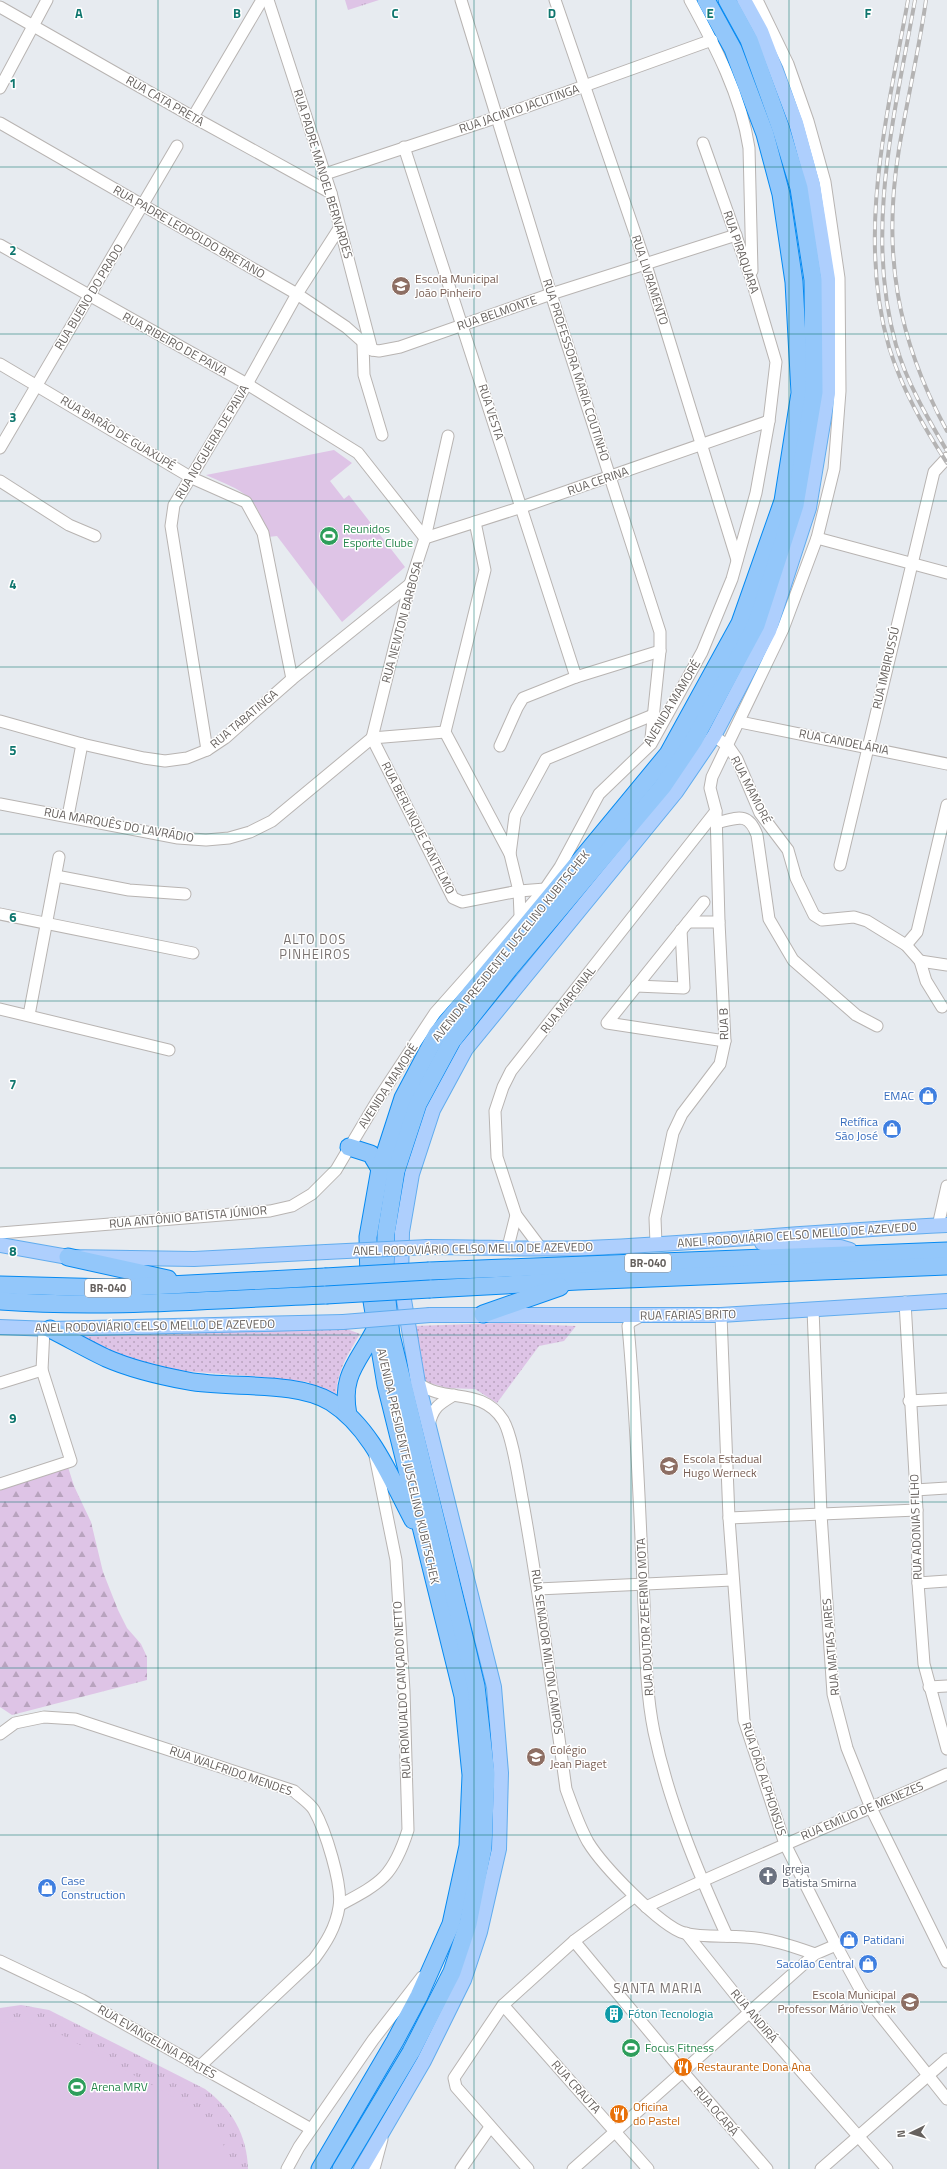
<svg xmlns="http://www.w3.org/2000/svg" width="947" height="2169" viewBox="0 0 947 2169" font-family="'Titillium Web',sans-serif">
	<defs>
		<pattern id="grass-dots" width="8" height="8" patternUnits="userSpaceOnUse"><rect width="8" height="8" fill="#dec4e6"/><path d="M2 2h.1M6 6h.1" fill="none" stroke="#b8a3be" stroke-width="1.8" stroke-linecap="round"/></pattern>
		<pattern id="forest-firs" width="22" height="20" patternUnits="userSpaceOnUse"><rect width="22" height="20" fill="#dec4e6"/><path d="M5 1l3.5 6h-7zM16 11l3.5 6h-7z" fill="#b8a3be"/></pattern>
		<pattern id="park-tufts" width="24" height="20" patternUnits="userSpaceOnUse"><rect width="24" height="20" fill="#dec4e6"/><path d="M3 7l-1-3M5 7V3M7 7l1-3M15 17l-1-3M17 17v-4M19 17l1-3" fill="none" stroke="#b8a3be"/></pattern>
	</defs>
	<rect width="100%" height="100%" fill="#e7ebf0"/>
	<g fill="url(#grass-dots)">
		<path d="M 329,1322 L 360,1334 C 346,1357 333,1378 337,1406 L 308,1382 L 252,1376 L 182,1371 L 109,1353 L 62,1333 Z"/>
		<polygon points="501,1323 576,1326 564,1341 539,1346 497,1403 475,1389 447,1388 423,1381 414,1326"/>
	</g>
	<polygon fill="url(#forest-firs)" points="68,1467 74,1486 91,1522 103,1572 118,1610 127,1628 141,1644 147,1657 147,1680 12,1715 0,1707 0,1488"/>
	<g fill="url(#park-tufts)">
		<polygon points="345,0 379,0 348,10"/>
		<path d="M 21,2005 L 49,2010 L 205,2089 C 232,2109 247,2135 248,2169 L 0,2169 L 0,2008 Z"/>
	</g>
	<g fill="#dec4e6">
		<path d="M 334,450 L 352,463 L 330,481 L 344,499 L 349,495 L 405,567 L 342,622 L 277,536 L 268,537 C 255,493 246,493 206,475 Z"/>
		<path d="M 17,2021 L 44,2025 L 202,2113 C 218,2129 227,2147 229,2169 L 0,2169 L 0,2023 Z"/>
	</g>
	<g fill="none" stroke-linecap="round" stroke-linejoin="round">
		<defs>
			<g id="minor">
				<polyline points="268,0 331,193 372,350"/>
				<polyline points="461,0 551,294 660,632 660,651 651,738"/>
				<polyline points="555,0 646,265 737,560"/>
				<path d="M 690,0 C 715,46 741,95 749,148 L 752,271"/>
				<polyline points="0,7 193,117 331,193"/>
				<polyline points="0,88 47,0"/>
				<polyline points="193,117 262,0"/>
				<polyline points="0,123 297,294 346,327 372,350 379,351 400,347 551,294 736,235"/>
				<polyline points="404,147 576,677"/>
				<polyline points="325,174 498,117 712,40"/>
				<polyline points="0,245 247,384 358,453 425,538 522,507 769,421"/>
				<polyline points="363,344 364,375 382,435"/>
				<polyline points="0,364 192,478 246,502 263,533 292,679"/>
				<polyline points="0,448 177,146"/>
				<polyline points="0,481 69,525 95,536"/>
				<polyline points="475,522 485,570 445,732 510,854 519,891 520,915"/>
				<polyline points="817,538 947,573"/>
				<polyline points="0,721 82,744 144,758 165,761 187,758 207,750 225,738 292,679 410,584"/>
				<polyline points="740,722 947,764"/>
				<polyline points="714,736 728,746 737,759 760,813 788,850 796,878 814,915 822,920 854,917 867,921 906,945 920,961 926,981 942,1007"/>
				<polyline points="372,738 410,584 425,538 448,436"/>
				<polyline points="372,738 453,898 462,902 519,891 545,889"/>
				<polyline points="500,746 517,708 523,698 576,677 660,651"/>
				<polyline points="207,750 171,526 174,505 247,384 297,294 340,227"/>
				<polyline points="0,804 178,838 206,840 229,838 250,832 272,821 372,738 445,732"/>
				<polyline points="68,816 82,744"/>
				<path d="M 716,823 C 737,818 748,811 757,835 L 769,919 L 793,960 L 856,1015 L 877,1026"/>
				<polyline points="510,854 515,816 546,759 653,715"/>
				<polyline points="840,865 934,472 947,458"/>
				<polyline points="56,876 129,890 185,894"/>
				<polyline points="704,902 607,1023 725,1041"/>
				<polyline points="0,914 193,953"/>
				<polyline points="688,922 719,922"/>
				<polyline points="906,945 917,932 947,805"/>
				<polyline points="920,961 947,965"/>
				<polyline points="636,986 684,988 681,930"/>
				<polyline points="0,1009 169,1050"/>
				<polyline points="29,1015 59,857"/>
				<polyline points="938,1226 947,1186"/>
				<polyline points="0,1233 270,1211 292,1206 312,1194 336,1170 377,1101 435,1013 545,889 560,867 599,794 651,744 702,652 732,579 756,493 769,421 776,362 752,281 703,143"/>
				<polyline points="656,1244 655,1218 673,1133 682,1114 720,1064 725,1041 719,922 716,811 710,788 712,777 783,629 817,538 834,469 840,391 839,278 825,182 808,121 788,64 757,0"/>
				<polyline points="508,1247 516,1215"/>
				<polyline points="540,1247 516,1215 497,1157 495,1111 503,1087 511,1071 716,811"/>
				<polyline points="905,1302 917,1510 918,1583 924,1664 947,1749"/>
				<polyline points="813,1309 821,1514 833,1694 847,1748 871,1808 947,1962"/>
				<polyline points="721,1315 729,1518 744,1720 785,1844 836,1945 861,1991 947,2099"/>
				<path d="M 641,1316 L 630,1322 L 628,1326 C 636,1411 639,1497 643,1582 C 646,1633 644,1683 654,1732 C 669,1803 697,1870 727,1936"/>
				<polyline points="0,1383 42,1370"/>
				<path d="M 418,1383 C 445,1404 481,1386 503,1420 C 513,1436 519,1483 523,1503 C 540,1598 553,1694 566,1789 C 573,1808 579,1826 588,1842 C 602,1865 660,1926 684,1933 C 703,1938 726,1935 745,1937 C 769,1938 792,1946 815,1954"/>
				<polyline points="909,1401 947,1399"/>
				<path d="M 429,1425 C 433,1407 439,1404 454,1395"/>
				<polyline points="0,1484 71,1461 42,1370 44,1329"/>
				<polyline points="915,1490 947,1488"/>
				<polyline points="729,1518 917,1510"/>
				<polyline points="918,1583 947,1581"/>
				<polyline points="538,1589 732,1580"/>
				<polyline points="929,1687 947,1686"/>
				<path d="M 0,1734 L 15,1723 L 44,1717 L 75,1719 L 294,1791 C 300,1797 310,1803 314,1810 C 325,1829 343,1885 339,1907 C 336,1927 326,1943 314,1959 L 199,2067"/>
				<path d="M 340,1905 C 381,1883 393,1877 408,1830 L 404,1691 L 396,1560 L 375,1456"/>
				<path d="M 646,1907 C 745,1860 847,1819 947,1774"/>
				<polyline points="686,1933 750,2013 887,2169"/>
				<polyline points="574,1941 683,2072 767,2169"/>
				<polyline points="0,1961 82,2000 311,2129"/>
				<polyline points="503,2005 648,2169"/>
				<polyline points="287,2169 299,2147 373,2040 422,1977"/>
				<polyline points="374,2169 382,2139"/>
				<polyline points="461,2169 490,2127"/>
				<polyline points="528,2169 456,2087 454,2078 503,2005 574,1941 634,1897"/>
				<polyline points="573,2169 815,1954 836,1945"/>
				<polyline points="821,2169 947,2059"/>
			</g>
			<g id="major">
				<polyline points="762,1243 778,1246 840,1247 850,1250"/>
				<polyline points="0,1245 68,1257 194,1259 326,1252"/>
				<path d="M 428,1247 C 482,1247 535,1250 588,1248 C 708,1243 827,1230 947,1225"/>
				<polyline points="430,1315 721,1315 947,1301"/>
				<polyline points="0,1327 50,1329 343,1322"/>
				<polyline points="361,2169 424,2061 464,1980 480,1932 499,1849 501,1773 494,1687 418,1383 401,1282 402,1232 412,1174 433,1110 466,1049 676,792 714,736 769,631 809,508 828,393 828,279 813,185 796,123 761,31 744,0"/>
			</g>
			<g id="highway">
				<polyline points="349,1147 371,1154 380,1169"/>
				<polyline points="68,1257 168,1279"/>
				<polyline points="429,1271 947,1251"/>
				<polyline points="0,1285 111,1288 325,1277"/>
				<polyline points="430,1289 578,1281 947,1266"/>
				<path d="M 0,1301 C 108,1309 218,1299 326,1295"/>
				<polyline points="483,1314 560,1287"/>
				<path d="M 50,1329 C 68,1338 87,1349 106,1358 C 131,1369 161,1376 188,1381 C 229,1389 296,1380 331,1402 C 372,1428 391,1479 413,1520"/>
				<path d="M 348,1415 C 340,1374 359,1362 376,1328"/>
				<polyline points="320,2169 395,2041 419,1996 451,1924 468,1846 471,1775 463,1696 386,1385 369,1283 368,1237 380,1169 403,1098 437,1034 668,754 740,623 783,501 800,393 794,282 781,194 765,134 733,49 706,0"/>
				<polyline points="341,2169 411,2052 452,1972 468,1924 483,1848 486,1774 476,1686 391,1335 385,1283 386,1234 396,1171 418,1104 452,1041 509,969 663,786 694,740 756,625 795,505 814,392 813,280 799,188 781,129 749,40 727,0"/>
			</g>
		</defs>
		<use href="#minor" stroke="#b8b4b2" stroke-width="13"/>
		<use href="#major" stroke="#61acee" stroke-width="16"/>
		<use href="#highway" stroke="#068af1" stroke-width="19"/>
		<use href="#minor" stroke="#fff" stroke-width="11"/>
		<use href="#major" stroke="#aecffd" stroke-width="14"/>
		<use href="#highway" stroke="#93c7fa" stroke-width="17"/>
		<defs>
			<g id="rail">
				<path d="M 908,0 C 888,113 856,233 889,347 C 902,389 923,426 947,463"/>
				<path d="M 915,0 C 895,113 864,231 896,345 C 907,383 927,417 947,451"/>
				<path d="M 926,0 C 919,50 907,100 899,149 C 882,253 897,339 947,431"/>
			</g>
		</defs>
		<use href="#rail" stroke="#b4b3b3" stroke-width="4"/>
		<use href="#rail" stroke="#fff" stroke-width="2.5" stroke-dasharray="8" stroke-linecap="butt"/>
		<defs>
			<g id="major-bridge">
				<polyline points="326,1252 428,1247"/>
				<polyline points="343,1322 430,1315"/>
			</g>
			<g id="highway-bridge">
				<polyline points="325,1277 429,1271"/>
				<polyline points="326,1295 430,1289"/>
			</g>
		</defs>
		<use href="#major-bridge" stroke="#61acee" stroke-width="16" stroke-linecap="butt"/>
		<use href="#highway-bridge" stroke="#068af1" stroke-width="19" stroke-linecap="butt"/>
		<use href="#major-bridge" stroke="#aecffd" stroke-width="14"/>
		<use href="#highway-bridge" stroke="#93c7fa" stroke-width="17"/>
	</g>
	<path fill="none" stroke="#0f766e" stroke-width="1" stroke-opacity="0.55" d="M 158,0 L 158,2169M 316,0 L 316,2169M 474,0 L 474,2169M 631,0 L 631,2169M 789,0 L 789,2169M 0,167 L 947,167M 0,334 L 947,334M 0,501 L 947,501M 0,667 L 947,667M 0,834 L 947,834M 0,1001 L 947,1001M 0,1168 L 947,1168M 0,1335 L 947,1335M 0,1502 L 947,1502M 0,1668 L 947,1668M 0,1835 L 947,1835M 0,2002 L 947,2002"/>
	<defs>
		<symbol id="school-disc" viewBox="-11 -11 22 22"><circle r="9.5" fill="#8d6e63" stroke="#fff"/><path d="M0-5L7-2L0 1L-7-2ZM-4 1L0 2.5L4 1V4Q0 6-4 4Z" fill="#fff"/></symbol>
		<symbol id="stadium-disc" viewBox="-11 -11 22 22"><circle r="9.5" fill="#2e9e5b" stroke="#fff"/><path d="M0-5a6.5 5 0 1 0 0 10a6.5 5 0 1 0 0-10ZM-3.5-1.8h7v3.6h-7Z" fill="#fff"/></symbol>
		<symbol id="shop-disc" viewBox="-11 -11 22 22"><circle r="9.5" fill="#3f7fe0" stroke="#fff"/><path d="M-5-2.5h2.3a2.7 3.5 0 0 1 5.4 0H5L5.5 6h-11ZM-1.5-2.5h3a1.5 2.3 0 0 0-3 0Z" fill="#fff"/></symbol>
		<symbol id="church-disc" viewBox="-11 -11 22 22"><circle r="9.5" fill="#6b7280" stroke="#fff"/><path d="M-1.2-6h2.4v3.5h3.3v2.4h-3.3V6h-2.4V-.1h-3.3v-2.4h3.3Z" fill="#fff"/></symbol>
		<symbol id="building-disc" viewBox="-11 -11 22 22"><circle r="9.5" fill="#0f9aa8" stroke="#fff"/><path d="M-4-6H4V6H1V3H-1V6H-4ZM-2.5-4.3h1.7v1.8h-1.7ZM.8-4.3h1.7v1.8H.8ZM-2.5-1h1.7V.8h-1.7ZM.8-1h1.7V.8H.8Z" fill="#fff"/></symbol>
		<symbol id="restaurant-disc" viewBox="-11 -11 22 22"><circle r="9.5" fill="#e8710a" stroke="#fff"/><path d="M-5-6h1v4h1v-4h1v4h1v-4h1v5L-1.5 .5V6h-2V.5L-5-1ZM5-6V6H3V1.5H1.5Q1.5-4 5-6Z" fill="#fff"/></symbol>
	</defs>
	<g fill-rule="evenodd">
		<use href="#school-disc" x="390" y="275" width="22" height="22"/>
		<use href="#stadium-disc" x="318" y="525" width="22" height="22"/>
		<use href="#shop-disc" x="917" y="1085" width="22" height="22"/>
		<use href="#shop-disc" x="881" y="1118" width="22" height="22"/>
		<use href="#school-disc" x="658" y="1455" width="22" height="22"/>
		<use href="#school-disc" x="525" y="1746" width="22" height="22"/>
		<use href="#church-disc" x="757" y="1865" width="22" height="22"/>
		<use href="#shop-disc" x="36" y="1877" width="22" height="22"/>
		<use href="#shop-disc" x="838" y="1929" width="22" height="22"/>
		<use href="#shop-disc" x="857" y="1953" width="22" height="22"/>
		<use href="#school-disc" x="899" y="1991" width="22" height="22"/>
		<use href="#building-disc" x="603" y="2003" width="22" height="22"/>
		<use href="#stadium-disc" x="620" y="2037" width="22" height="22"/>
		<use href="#restaurant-disc" x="672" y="2056" width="22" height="22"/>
		<use href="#stadium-disc" x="66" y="2076" width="22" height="22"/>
		<use href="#restaurant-disc" x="608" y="2103" width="22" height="22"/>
	</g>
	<g text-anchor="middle" stroke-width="3" stroke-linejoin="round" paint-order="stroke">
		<g fill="#fff" stroke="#94908e" stroke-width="1">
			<rect x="625" y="1254" width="46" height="18" rx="3"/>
			<rect x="85" y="1279" width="46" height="18" rx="3"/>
		</g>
		<g font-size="11" font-weight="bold" fill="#66615e">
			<text x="648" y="1267">BR-040</text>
			<text x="108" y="1292">BR-040</text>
		</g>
		<g font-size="12" fill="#66615e" stroke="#fff">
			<text transform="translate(165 101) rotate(30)" y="4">RUA CATA PRETA</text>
			<text transform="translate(519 109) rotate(-19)" y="4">RUA JACINTO JACUTINGA</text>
			<text transform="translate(323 174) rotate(73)" y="4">RUA PADRE MANOEL BERNARDES</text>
			<text transform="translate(189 232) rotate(30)" y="4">RUA PADRE LEOPOLDO BRETANO</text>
			<text transform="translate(741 252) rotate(71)" y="4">RUA PIRAQUARA</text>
			<text transform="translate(650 280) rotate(72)" y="4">RUA LIVRAMENTO</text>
			<text transform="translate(89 297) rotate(-59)" y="4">RUA BUENO DO PRADO</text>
			<text transform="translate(497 313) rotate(-19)" y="4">RUA BELMONTE</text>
			<text transform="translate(175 344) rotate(29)" y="4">RUA RIBEIRO DE PAIVA</text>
			<text transform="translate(576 370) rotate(72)" y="4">RUA PROFESSORA MARIA COUTINHO</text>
			<text transform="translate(491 412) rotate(72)" y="4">RUA VESTA</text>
			<text transform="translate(118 433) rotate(31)" y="4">RUA BARÃO DE GUAXUPÉ</text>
			<text transform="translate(212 442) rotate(-59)" y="4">RUA NOGUEIRA DE PAIVA</text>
			<text transform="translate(598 481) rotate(-19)" y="4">RUA CERINA</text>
			<text transform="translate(402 622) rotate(-75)" y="4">RUA NEWTON BARBOSA</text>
			<text transform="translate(886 668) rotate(-77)" y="4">RUA IMBIRUSSÚ</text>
			<text transform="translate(672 703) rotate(-59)" y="4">AVENIDA MAMORÉ</text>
			<text transform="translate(244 719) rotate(-40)" y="4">RUA TABATINGA</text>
			<text transform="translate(844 742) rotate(11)" y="4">RUA CANDELÁRIA</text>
			<text transform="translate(751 790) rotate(63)" y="4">RUA MAMORÉ</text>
			<text transform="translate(119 825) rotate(10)" y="4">RUA MARQUÊS DO LAVRÁDIO</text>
			<text transform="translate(418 828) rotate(63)" y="4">RUA BERLINQUE CANTELMO</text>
			<text transform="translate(511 946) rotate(-51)" y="4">AVENIDA PRESIDENTE JUSCELINO KUBITSCHEK</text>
			<text transform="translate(568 1000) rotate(-52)" y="4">RUA MARGINAL</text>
			<text transform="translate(724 1024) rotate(-91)" y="4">RUA B</text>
			<text transform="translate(388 1086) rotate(-57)" y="4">AVENIDA MAMORÉ</text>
			<text transform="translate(188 1217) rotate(-5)" y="4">RUA ANTÔNIO BATISTA JÚNIOR</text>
			<text transform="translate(797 1235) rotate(-4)" y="4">ANEL RODOVIÁRIO CELSO MELLO DE AZEVEDO</text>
			<text transform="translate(473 1249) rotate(-1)" y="4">ANEL RODOVIÁRIO CELSO MELLO DE AZEVEDO</text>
			<text transform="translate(688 1315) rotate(-1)" y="4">RUA FARIAS BRITO</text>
			<text transform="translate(155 1326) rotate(-1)" y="4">ANEL RODOVIÁRIO CELSO MELLO DE AZEVEDO</text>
			<text transform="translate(408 1466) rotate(77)" y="4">AVENIDA PRESIDENTE JUSCELINO KUBITSCHEK</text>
			<text transform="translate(916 1527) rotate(-92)" y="4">RUA ADONIAS FILHO</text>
			<text transform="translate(645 1617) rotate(-93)" y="4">RUA DOUTOR ZEFERINO MOTA</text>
			<text transform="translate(831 1647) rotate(-95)" y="4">RUA MATIAS AIRES</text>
			<text transform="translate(547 1652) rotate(82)" y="4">RUA SENADOR MILTON CAMPOS</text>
			<text transform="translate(402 1690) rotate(-93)" y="4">RUA ROMUALDO CANÇADO NETTO</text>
			<text transform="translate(231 1771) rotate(19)" y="4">RUA WALFRIDO MENDES</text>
			<text transform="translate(764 1779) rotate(72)" y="4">RUA JOÃO ALPHONSUS</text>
			<text transform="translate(862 1811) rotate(-23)" y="4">RUA EMÍLIO DE MENEZES</text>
			<text transform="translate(754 2016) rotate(50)" y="4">RUA ANDIRÁ</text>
			<text transform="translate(157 2042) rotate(30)" y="4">RUA EVANGELINA PRATES</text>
			<text transform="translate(576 2087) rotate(48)" y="4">RUA CRAUTA</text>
			<text transform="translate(716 2111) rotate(49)" y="4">RUA OCARÁ</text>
		</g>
		<g font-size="12" fill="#785e54" stroke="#fff" text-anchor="start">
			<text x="415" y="283">Escola Municipal<tspan x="415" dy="14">João Pinheiro</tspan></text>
			<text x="683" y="1463">Escola Estadual<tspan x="683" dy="14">Hugo Werneck</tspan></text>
			<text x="550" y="1754">Colégio<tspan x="550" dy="14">Jean Piaget</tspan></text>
			<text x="896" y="1999" text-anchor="end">Escola Municipal<tspan x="896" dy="14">Professor Mário Vernek</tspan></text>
		</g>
		<g font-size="12" fill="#27864d" stroke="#fff" text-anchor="start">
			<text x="343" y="533">Reunidos<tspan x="343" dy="14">Esporte Clube</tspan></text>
			<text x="645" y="2052">Focus Fitness</text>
			<text x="91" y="2091">Arena MRV</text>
		</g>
		<g font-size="12" fill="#366cbe" stroke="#fff" text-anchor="end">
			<text x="914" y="1100">EMAC</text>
			<text x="878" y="1126">Retífica<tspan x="878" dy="14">São José</tspan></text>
			<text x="61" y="1885" text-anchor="start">Case<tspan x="61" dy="14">Construction</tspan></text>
			<text x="863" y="1944" text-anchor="start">Patidani</text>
			<text x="854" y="1968">Sacolão Central</text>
		</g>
		<g font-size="12" fill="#5b616d" stroke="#fff" text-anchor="start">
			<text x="782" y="1873">Igreja<tspan x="782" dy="14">Batista Smirna</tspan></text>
		</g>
		<g font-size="12" fill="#0d838f" stroke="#fff" text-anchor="start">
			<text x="628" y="2018">Fóton Tecnologia</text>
		</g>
		<g font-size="12" fill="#c56008" stroke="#fff" text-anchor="start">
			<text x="697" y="2071">Restaurante Dona Ana</text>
			<text x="633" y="2111">Oficina<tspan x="633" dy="14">do Pastel</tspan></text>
		</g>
		<g font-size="13" letter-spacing="1" fill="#78716f" stroke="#fff">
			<text x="315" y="944">ALTO DOS<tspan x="315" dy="15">PINHEIROS</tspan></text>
			<text x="658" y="1993">SANTA MARIA</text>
		</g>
	</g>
	<g font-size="13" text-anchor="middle" font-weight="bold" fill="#0f766e" stroke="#fff" stroke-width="3" stroke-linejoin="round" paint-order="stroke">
		<text x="79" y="18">A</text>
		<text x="237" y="18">B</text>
		<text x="395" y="18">C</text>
		<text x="552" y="18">D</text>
		<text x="710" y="18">E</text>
		<text x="868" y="18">F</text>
		<text x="13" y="88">1</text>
		<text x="13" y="255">2</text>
		<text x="13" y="422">3</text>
		<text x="13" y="589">4</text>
		<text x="13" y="755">5</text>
		<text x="13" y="922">6</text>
		<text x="13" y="1089">7</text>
		<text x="13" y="1256">8</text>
		<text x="13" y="1423">9</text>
	</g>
	<g transform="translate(911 2133) rotate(265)" stroke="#ffffff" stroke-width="3" paint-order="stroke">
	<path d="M0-3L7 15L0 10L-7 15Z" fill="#66615e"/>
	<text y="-6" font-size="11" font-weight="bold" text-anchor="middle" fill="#66615e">N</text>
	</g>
</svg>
